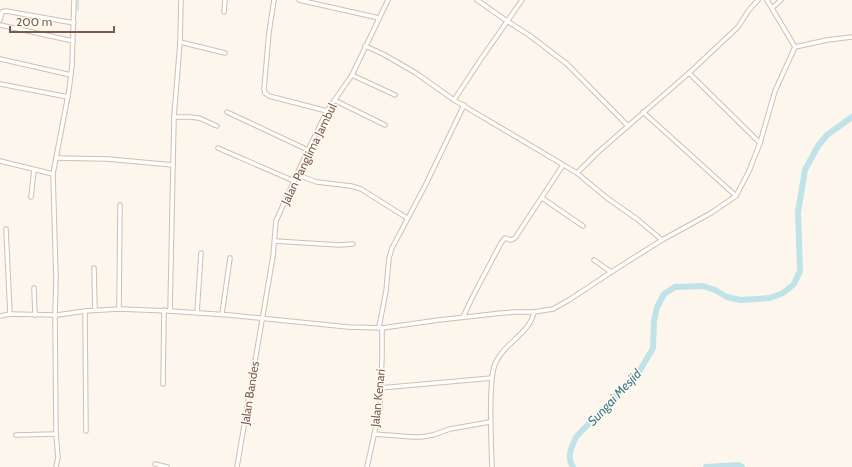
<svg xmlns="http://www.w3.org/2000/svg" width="852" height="467" viewBox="0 0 852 467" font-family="Cabin,sans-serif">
	<rect width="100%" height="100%" fill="#fdf6ec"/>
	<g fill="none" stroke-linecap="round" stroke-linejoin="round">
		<polyline stroke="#a5d3da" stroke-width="1" points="78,10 78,0"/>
		<g stroke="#bfe3e8" stroke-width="6">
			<path d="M 573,467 C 566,457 572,446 576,437 L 639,372 L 653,348 L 654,321 L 657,307 L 664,294 L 675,287 L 703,286 L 715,290 L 727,297 L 741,300 L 770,298 L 783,293 L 794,284 L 800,271 L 798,212 L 805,170 L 818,146 L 827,135 L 852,117"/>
			<polyline points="706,467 738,465 742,467"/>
		</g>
		<defs>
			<g id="street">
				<polyline points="274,0 269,32 264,89 265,93 269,96 327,111"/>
				<polyline points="299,0 379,18"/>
				<polyline points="477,0 507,21 529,35 567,64 628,126"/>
				<polyline points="767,0 795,47"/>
				<polyline points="772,8 781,0"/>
				<polyline points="224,12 225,0"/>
				<polyline points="0,20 2,12 6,11 74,23"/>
				<polyline points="0,25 73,41"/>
				<polyline points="180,42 225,53"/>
				<polyline points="365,46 383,54 416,73 454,100 577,173 607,198 637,219 662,240"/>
				<polyline points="0,59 71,75"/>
				<polyline points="689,73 760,143"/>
				<polyline points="352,75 395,95"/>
				<polyline points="0,84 68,97"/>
				<polyline points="334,100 385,125"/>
				<polyline points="454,100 481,59 522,0"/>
				<polyline points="227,112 308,150"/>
				<polyline points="643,112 736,196"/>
				<polyline points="174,117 190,117 199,118 217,126"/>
				<polyline points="218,148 294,181"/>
				<polyline points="56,158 108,159 173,165"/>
				<polyline points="0,161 53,174"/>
				<polyline points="577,173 597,153 689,73 738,27 749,10 758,0"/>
				<polyline points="297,175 317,182 351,186 361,189 407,218"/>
				<polyline points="31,197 34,170"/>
				<polyline points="542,198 583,226"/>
				<polyline points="6,229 10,314"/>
				<polyline points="275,241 339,245 353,244"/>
				<polyline points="594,260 611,272"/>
				<polyline points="94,268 95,310"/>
				<polyline points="34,288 35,315"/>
				<polyline points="119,309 120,205"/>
				<polyline points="85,311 86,431"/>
				<polyline points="170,311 173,165 174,117 180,42 181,0"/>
				<polyline points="197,313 201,253"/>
				<polyline points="222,314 230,258"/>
				<polyline points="0,316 10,314 57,315 85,311 119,309 170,311 229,315 348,327 382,328 439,320 502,313 515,312 534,312 553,309 569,300 619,267 662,240 711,213 736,196 749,171 760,143 775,91 795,47 827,40 852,37"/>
				<polyline points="463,317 472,298 501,243 505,238 511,240 515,238 563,165"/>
				<polyline points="379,327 386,291 389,258 392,248 425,186 464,105"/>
				<polyline points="163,384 164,310"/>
				<polyline points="380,388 492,378"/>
				<polyline points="374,434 413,437 421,437 433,435 450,429 490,422"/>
				<polyline points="16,435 56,434"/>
				<polyline points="155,464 167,467"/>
				<polyline points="56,467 58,457 56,434 55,315 56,279 53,174 69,90 72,65 74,0"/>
				<polyline points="237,467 273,256 276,221 308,150 327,111 352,75 388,0"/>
				<polyline points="367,467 380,408 382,357 382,328"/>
				<path d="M 492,467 C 491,442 490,418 491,393 C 492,382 491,370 497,360 C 506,342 530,333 534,312"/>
			</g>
		</defs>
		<use href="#street" stroke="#d1beb0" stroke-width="5.5"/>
		<use href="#street" stroke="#fff" stroke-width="3.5"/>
	</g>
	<g text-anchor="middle" stroke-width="3" stroke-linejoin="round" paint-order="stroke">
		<g font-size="12" fill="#7a5c4d" stroke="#fffaf3">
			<text transform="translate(309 154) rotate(-64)" y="4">Jalan Panglima Jambul</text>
			<text transform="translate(250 393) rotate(-81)" y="4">Jalan Bandes</text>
			<text transform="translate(378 398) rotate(-84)" y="4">Jalan Kenari</text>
		</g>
		<g font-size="13" font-style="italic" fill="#437c86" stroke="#fffaf3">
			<text transform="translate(614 397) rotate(-47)" y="5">Sungai Mesjid</text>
		</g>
	</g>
	<path d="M10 26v6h104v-6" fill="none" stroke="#7a5c4d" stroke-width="2"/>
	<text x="16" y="26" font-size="12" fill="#7a5c4d" stroke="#fffaf3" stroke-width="3" paint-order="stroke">200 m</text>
</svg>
